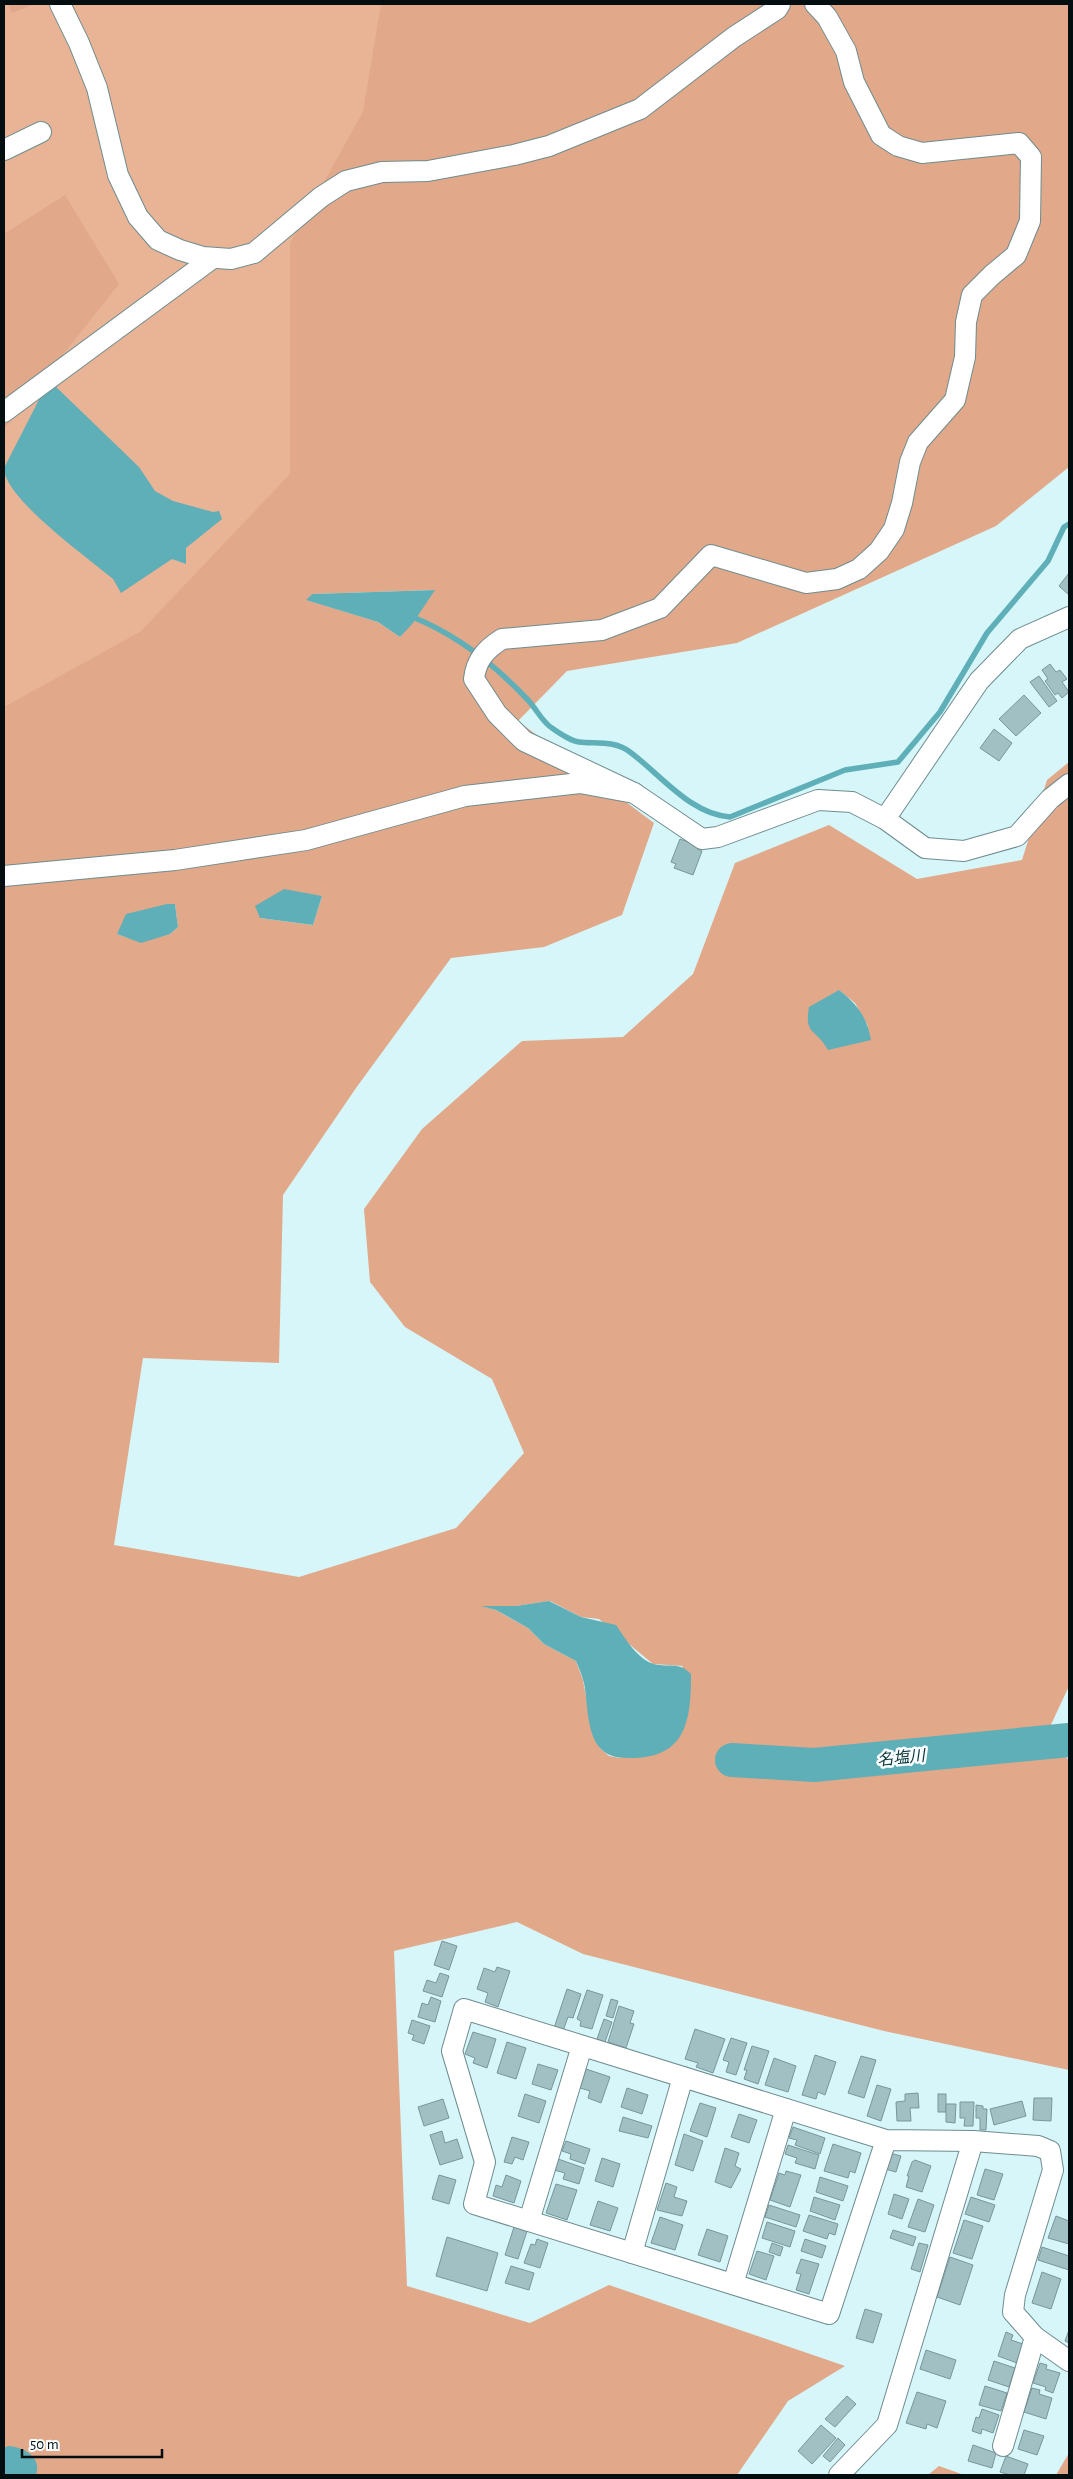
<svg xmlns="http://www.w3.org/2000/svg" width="1073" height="2479" viewBox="0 0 1073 2479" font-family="'Alegreya Sans','Noto Sans JP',sans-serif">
	<rect width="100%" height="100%" fill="#d6f6f9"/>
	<polygon fill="#e9b496" points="4,4 515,4 314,487 4,753"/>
	<g fill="#e1a889" fill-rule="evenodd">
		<polygon points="8,4 34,4 12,13"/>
		<path d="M 381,4 L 1069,4 L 1069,467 L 996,526 L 737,643 L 567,671 L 518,721 L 654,823 L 622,915 L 544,947 L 451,958 L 356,1088 L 283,1195 L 279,1363 L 143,1358 L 114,1545 L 299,1577 L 456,1528 L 524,1453 L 492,1379 L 405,1327 L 370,1282 L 364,1209 L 422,1129 L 522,1041 L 623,1037 L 693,974 L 735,863 L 829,825 L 917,879 L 1022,860 L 1047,780 L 1069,762 L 1069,1686 L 1048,1731 L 1069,1761 L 1069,2070 L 884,2031 L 583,1954 L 517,1922 L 394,1951 L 407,2286 L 530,2323 L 609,2285 L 845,2366 L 788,2401 L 737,2475 L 4,2475 L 4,707 L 140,632 L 290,474 L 290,243 L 363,112 ZM 434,590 L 400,637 L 378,622 L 307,600 L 312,594 ZM 322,896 L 313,925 L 260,918 ZM 175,904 L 178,927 L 170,934 L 128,938 L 117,934 ZM 839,990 L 855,1003 L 868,1026 L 828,1049 L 823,1040 ZM 550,1601 L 581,1617 L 599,1619 L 653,1664 L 683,1666 L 620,1758 L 609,1756 L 600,1748 L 593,1735 L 583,1680 L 576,1661 L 544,1644 L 528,1628 L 496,1610 L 483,1606 L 516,1606 Z"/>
		<polygon points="65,195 119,284 4,429 4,234"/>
		<polygon points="1069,2453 1069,2475 1056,2475"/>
		<polygon points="939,2466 964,2475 928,2475"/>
	</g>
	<g fill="#5eafb7">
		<path d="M 53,384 L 139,467 L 155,491 L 173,501 L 213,512 L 219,511 L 222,519 L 186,548 L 186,564 L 172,559 L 121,593 L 113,579 C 88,558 4,498 4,468 L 45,388 Z"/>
		<polygon points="435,590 413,623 400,637 378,622 306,600 312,594"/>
		<polygon points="284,889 322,896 313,925 260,918 255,906"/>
		<polygon points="167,904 175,904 178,927 170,934 141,943 117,934 126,914"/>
		<path d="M 839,990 C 857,1004 867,1017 871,1040 L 828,1050 C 816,1028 804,1036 809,1007 Z"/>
		<path d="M 549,1601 L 581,1617 L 616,1625 C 625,1638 638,1660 654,1664 C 670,1668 678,1661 691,1674 C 691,1719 687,1757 633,1758 C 621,1758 610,1758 601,1749 C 586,1734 588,1702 584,1683 C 582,1675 579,1668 576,1661 L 544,1644 L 528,1628 L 514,1620 L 496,1610 L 481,1606 L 516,1606 Z"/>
		<path d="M 8,2446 C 24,2447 42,2457 36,2475 L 4,2475 L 4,2448 Z"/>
	</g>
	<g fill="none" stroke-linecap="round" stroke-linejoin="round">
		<path stroke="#5eafb7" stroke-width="5.5" d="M 410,616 C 454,633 495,665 527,699 C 536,708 542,722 552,728 C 559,733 571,741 579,742 C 596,744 615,740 630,752 C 661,775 690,814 730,817 L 845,770 L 898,762 L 940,712 L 987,633 L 1048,561 L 1064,527 L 1069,524"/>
		<polyline stroke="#5eafb7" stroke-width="34" points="732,1760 814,1765 1069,1740"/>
	</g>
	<g fill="#a1c0c3" stroke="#79979a">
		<polygon points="1069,573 1069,595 1059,586"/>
		<polygon points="1050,664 1056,672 1060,670 1067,679 1062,682 1069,692 1062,698 1058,693 1055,695 1045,681 1048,679 1042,670"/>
		<polygon points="1039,676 1057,701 1049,707 1030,682"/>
		<polygon points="1024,695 1041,713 1016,736 999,719"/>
		<polygon points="994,729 1012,743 999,761 980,748"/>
		<polygon points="680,839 698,846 697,849 702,851 693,875 674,868 676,864 671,862"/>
		<polygon points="442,1941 457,1946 449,1970 434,1965"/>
		<polygon points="497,1967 510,1971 498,2007 485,2002 488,1993 477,1989 484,1968 495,1972"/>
		<polygon points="440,1973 449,1976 442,1997 423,1991 427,1980 436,1983"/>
		<polygon points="567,1989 581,1994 573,2018 568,2017 563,2031 554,2028"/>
		<polygon points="587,1990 603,1995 592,2029 580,2026 581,2021 577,2019"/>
		<polygon points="431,1997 441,2001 435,2022 418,2017 422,2003 428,2005"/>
		<polygon points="611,1999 618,2001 613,2018 606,2016"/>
		<polygon points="619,2006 634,2011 630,2023 634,2024 626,2048 608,2042"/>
		<polygon points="604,2019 612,2022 605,2042 597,2039"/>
		<polygon points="412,2020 430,2026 424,2044 412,2040 414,2035 408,2033"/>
		<polygon points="695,2029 725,2039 713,2073 696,2067 698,2063 685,2059"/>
		<polygon points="473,2032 496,2039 487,2068 473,2063 475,2058 465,2054"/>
		<polygon points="731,2038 747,2043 736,2075 726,2072 729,2062 723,2060"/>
		<polygon points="507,2042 526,2048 516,2079 497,2073"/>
		<polygon points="752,2046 769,2051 758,2084 744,2079 747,2070 744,2070"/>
		<polygon points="815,2055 836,2062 825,2095 818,2092 816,2099 802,2095"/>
		<polygon points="861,2056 876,2060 864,2098 848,2093"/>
		<polygon points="774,2058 796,2066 788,2092 765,2085"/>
		<polygon points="538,2064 558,2070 551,2090 532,2084"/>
		<polygon points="586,2069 610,2077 601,2103 588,2098 590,2091 580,2088"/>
		<polygon points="877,2085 891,2089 881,2121 867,2116"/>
		<polygon points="627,2088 648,2095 642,2114 621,2107"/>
		<polygon points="918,2093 919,2108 910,2108 911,2121 897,2121 896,2102 905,2101 905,2094"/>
		<polygon points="525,2094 546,2101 539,2123 518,2116"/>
		<rect x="938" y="2094" width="8" height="18"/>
		<polygon points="1034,2098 1052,2098 1051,2121 1033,2120"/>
		<polygon points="443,2099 449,2118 424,2126 418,2107"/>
		<polygon points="1022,2101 1026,2116 994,2125 990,2109"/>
		<polygon points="960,2102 974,2102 973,2126 964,2126 965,2118 960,2118"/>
		<polygon points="700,2103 716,2108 707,2137 690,2131"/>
		<polygon points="946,2104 956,2104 955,2123 946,2122"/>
		<polygon points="976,2105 983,2106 983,2109 987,2109 986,2130 980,2130 980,2118 976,2118"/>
		<polygon points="739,2114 757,2120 749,2143 731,2137"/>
		<polygon points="623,2117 652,2126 648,2138 619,2131"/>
		<polygon points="793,2127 825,2138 820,2154 795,2145 797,2140 789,2138"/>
		<polygon points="442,2131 445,2143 457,2139 463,2158 440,2165 430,2135"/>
		<polygon points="684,2134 703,2141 693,2171 675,2165"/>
		<polygon points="512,2137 529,2142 523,2160 515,2157 512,2164 504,2162"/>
		<polygon points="566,2141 590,2149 585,2164 570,2159 571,2154 562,2151"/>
		<polygon points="833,2144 861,2153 855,2173 850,2171 848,2178 824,2171"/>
		<polygon points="788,2145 819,2155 815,2169 795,2163 797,2158 785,2154"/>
		<polygon points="725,2148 739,2153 735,2166 741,2169 731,2188 715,2182"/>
		<polygon points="890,2153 901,2156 896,2172 885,2169"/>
		<polygon points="602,2158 620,2164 613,2187 595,2181"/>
		<polygon points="558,2159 584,2168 579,2184 563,2179 565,2173 554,2170"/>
		<polygon points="915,2160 931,2166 922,2192 906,2187 909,2176 907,2176 912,2162"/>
		<polygon points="985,2169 1003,2174 994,2200 977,2195"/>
		<polygon points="786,2171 801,2175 790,2207 770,2200 779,2173 785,2175"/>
		<polygon points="439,2175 456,2180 449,2204 432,2199"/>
		<polygon points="506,2175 521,2181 514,2203 493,2196 496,2185 502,2187"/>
		<polygon points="820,2177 848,2186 843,2201 816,2192"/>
		<polygon points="666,2183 677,2187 674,2197 687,2201 682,2216 657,2210"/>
		<polygon points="556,2184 577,2190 567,2220 546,2213"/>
		<polygon points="894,2194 909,2199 902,2219 888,2214"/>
		<polygon points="814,2197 840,2205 835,2220 810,2211"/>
		<polygon points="971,2197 995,2205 989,2222 965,2214"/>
		<polygon points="918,2199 934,2205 925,2232 908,2227"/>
		<polygon points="598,2201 618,2208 610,2231 590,2225"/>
		<polygon points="769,2205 800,2215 796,2227 765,2217"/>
		<polygon points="809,2215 838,2224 835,2235 829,2233 827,2239 803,2231"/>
		<polygon points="1056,2216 1069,2221 1069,2244 1048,2238"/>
		<polygon points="660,2217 683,2225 675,2250 651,2243"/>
		<polygon points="964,2220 983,2226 972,2259 953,2253"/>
		<polygon points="767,2222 795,2231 790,2247 762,2238"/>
		<polygon points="514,2227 527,2231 518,2259 505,2255"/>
		<polygon points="707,2229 728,2236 720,2262 698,2255"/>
		<polygon points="893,2230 916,2237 913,2246 890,2238"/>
		<polygon points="447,2237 498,2253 487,2291 436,2276"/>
		<polygon points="537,2239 548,2243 540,2268 524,2263 531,2244 535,2245"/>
		<polygon points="805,2239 826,2246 822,2258 801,2251"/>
		<polygon points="772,2243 783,2247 780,2256 769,2252"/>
		<polygon points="919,2243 928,2245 920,2272 911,2269"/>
		<polygon points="1042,2247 1069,2256 1069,2270 1038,2260"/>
		<polygon points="757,2251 774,2256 766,2280 749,2274"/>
		<polygon points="950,2257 973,2265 960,2305 937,2297"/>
		<polygon points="801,2259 819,2264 809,2294 796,2290 801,2274 796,2273"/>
		<polygon points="511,2266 534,2273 529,2290 505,2283"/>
		<polygon points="1042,2272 1061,2279 1051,2309 1032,2303"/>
		<polygon points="865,2309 882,2314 873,2343 856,2338"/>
		<polygon points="1069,2330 1069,2343 1065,2341"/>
		<polygon points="1006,2332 1013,2335 1011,2340 1023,2344 1017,2363 998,2356"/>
		<polygon points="926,2350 956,2360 950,2379 920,2369"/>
		<polygon points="994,2361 1015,2368 1009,2387 988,2380"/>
		<polygon points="1040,2363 1047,2365 1046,2369 1060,2373 1053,2393 1045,2390 1046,2387 1033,2383"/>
		<polygon points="985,2386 1007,2393 1001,2411 979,2405"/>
		<polygon points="1032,2388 1040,2390 1039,2394 1052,2398 1046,2419 1024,2412"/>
		<polygon points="917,2392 946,2401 937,2428 927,2424 926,2429 906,2423"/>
		<polygon points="847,2396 856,2404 835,2427 825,2419"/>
		<polygon points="982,2409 999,2415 993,2433 982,2429 981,2434 972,2431 976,2417 979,2418"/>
		<polygon points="821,2425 836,2438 812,2464 798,2451"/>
		<polygon points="1024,2430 1044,2436 1037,2455 1018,2449"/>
		<polygon points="838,2438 845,2445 830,2462 823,2456"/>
		<polygon points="973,2445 996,2453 992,2468 968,2461"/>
		<polygon points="1006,2456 1028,2464 1024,2475 1010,2475 1000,2472"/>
	</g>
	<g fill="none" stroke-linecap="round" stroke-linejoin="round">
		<defs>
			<g id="minor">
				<polyline points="60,4 79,43 97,88 118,175 138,217 158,240 180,250 203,257 231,259 254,253 321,197 346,181 382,172 428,171 514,155 549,146 640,109 734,37 777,9 780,4"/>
				<polyline points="4,150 41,132"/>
				<polyline points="4,412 213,258"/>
				<path d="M 634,793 L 524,741 L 497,714 L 474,679 C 476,660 486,649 502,639 L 602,630 L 660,608 L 711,555 L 806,583 L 837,579 L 859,569 L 879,551 L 894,529 L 902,503 L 910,462 L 918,442 L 955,400 L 965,357 L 966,322 L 972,295 L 992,275 L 1016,255 L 1030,221 L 1031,157 L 1019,143 L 922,153 L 898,146 L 881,135 L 854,82 L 846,51 L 827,17 L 815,4"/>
				<polyline points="885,819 979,681 1020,639 1069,617"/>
				<polyline points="4,876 175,860 306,840 465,796 580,783 634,793 702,839 718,837 818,800 852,802 885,819 925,848 964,851 1017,836 1050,799 1069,784"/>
				<polyline points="886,2140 829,2314 474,2204 485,2162 452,2051 464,2009 886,2140 973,2141 1038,2146 1050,2151 1053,2170 1015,2295 1013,2312 1035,2337 1069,2361"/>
				<polyline points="529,2221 582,2046"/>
				<polyline points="632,2253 683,2077"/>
				<polyline points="733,2284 786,2109"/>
				<polyline points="1003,2446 1035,2337"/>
				<polyline points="839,2475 887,2425 973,2141"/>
			</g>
		</defs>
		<use href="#minor" stroke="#6f8c8f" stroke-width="22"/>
		<use href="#minor" stroke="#fff" stroke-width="20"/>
	</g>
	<g text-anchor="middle" stroke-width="5" stroke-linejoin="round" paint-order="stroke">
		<g font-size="16" font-style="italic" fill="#0a3337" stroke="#f8feff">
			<text transform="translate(901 1757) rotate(-6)" y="6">名塩川</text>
		</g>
	</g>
	<rect width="1073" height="2479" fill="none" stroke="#040d0f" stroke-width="10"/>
	<path d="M22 2449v8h140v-8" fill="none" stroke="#040d0f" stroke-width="2.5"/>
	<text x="30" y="2449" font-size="15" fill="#040d0f" stroke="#f8feff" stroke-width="4" paint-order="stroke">50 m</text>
</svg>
